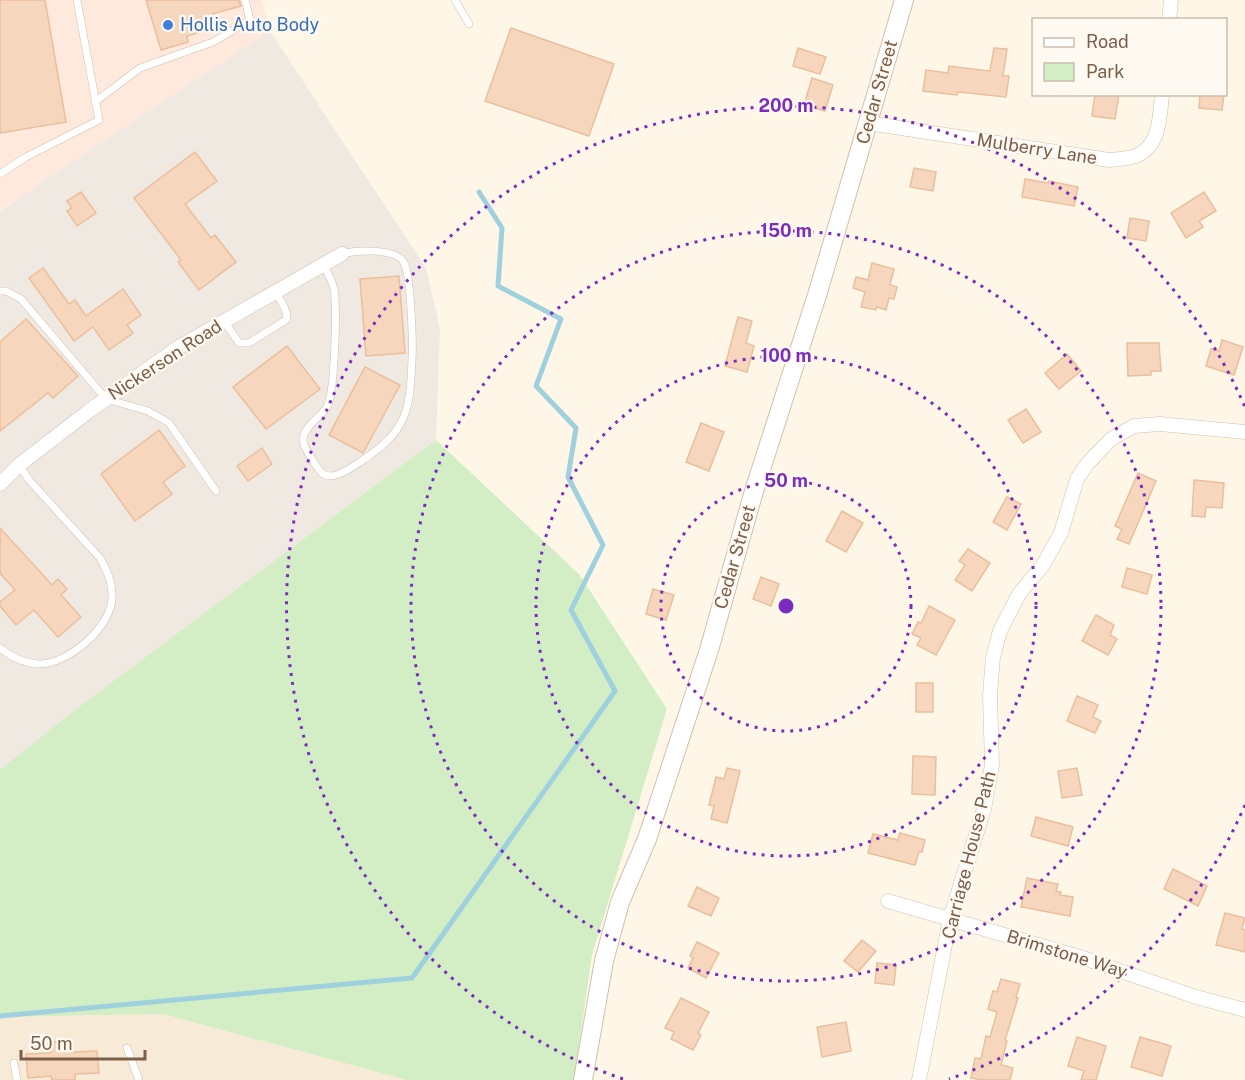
<svg xmlns="http://www.w3.org/2000/svg" width="1245" height="1080" viewBox="0 0 1245 1080" font-family="'Public Sans',sans-serif">
	<rect width="100%" height="100%" fill="#fef7e8"/>
	<polygon fill="#f7ead6" points="163,1014 407,1080 0,1080 0,1017"/>
	<polygon fill="#ffe8dc" points="0,0 262,0 270,31 59,170 0,212"/>
	<polygon fill="#efe9e2" points="270,31 426,268 440,329 436,440 0,773 0,212 59,170"/>
	<polygon fill="#d3eec5" points="436,440 579,574 667,709 592,955 574,1080 407,1080 163,1014 0,1017 0,770 79,707"/>
	<g fill="none" stroke-linecap="round" stroke-linejoin="round">
		<polyline stroke="#9fd0dd" stroke-width="5" points="0,1016 412,978 615,691 571,610 603,545 568,477 576,428 536,386 561,319 498,286 502,228 479,192"/>
	</g>
	<g fill="#f6d7bd" stroke="#ebbe9c" stroke-width="1.5">
		<polygon points="0,0 45,0 66,122 0,133"/>
		<polygon points="146,0 239,0 241,6 212,14 216,27 187,36 188,42 161,50"/>
		<polygon points="511,28 614,64 589,136 485,101"/>
		<polygon points="798,48 826,57 820,74 793,66"/>
		<polygon points="994,48 1007,49 1003,76 1009,76 1006,97 958,92 957,95 923,91 926,70 948,73 949,66 990,71"/>
		<polygon points="812,78 833,85 825,111 804,105"/>
		<polygon points="1095,94 1119,94 1115,119 1092,116"/>
		<polygon points="1200,94 1224,94 1222,110 1199,108"/>
		<polygon points="195,152 217,181 185,204 211,238 215,235 236,262 199,290 178,262 181,260 134,198"/>
		<polygon points="914,168 936,172 933,191 910,187"/>
		<polygon points="1025,179 1048,183 1049,181 1078,187 1074,206 1022,197"/>
		<polygon points="81,192 96,213 77,226 67,211 72,208 67,201"/>
		<polygon points="1204,192 1216,211 1199,221 1203,227 1186,238 1171,213"/>
		<polygon points="1130,218 1149,221 1146,241 1127,238"/>
		<polygon points="872,263 894,269 890,285 897,287 894,299 889,298 886,310 877,307 876,310 861,307 865,292 853,288 856,277 868,280"/>
		<polygon points="43,268 69,304 75,300 86,316 123,289 141,315 127,325 133,333 109,350 93,327 74,341 29,278"/>
		<polygon points="399,276 405,353 366,356 360,279"/>
		<polygon points="738,317 752,321 746,343 754,346 747,372 725,366"/>
		<polygon points="26,319 78,376 53,398 48,393 0,431 0,342"/>
		<polygon points="1222,340 1243,347 1234,375 1206,366 1211,349 1219,351"/>
		<polygon points="1127,343 1159,343 1161,371 1151,371 1151,375 1128,376"/>
		<polygon points="287,346 320,389 266,429 233,387"/>
		<polygon points="1067,354 1081,371 1059,389 1045,373"/>
		<polygon points="365,367 400,385 363,453 329,435"/>
		<polygon points="1026,409 1041,432 1023,443 1008,420"/>
		<polygon points="701,423 724,432 709,471 686,462"/>
		<polygon points="159,430 185,466 163,482 172,494 135,521 101,474"/>
		<polygon points="262,448 272,464 248,481 237,466"/>
		<polygon points="1138,473 1156,481 1129,544 1117,539 1122,529 1115,526"/>
		<polygon points="1194,480 1224,483 1222,508 1206,507 1205,517 1192,516"/>
		<polygon points="1007,497 1021,504 1007,530 993,522"/>
		<polygon points="842,511 863,523 846,552 826,541"/>
		<polygon points="0,528 52,585 58,579 67,589 61,595 81,617 58,637 34,610 16,625 0,606 0,602 15,590 0,573"/>
		<polygon points="968,549 990,563 972,591 955,580 965,565 959,561"/>
		<polygon points="1127,568 1152,575 1147,594 1122,587"/>
		<polygon points="761,577 779,584 771,606 753,599"/>
		<polygon points="653,589 674,595 666,620 646,614"/>
		<polygon points="929,606 955,620 936,655 917,645 921,638 912,634 918,622 921,623"/>
		<polygon points="1096,615 1114,625 1110,635 1117,639 1108,655 1082,641"/>
		<rect x="916" y="683" width="17" height="29"/>
		<polygon points="1077,696 1098,705 1093,717 1101,721 1095,733 1067,721"/>
		<polygon points="913,756 936,757 935,795 912,794"/>
		<polygon points="727,768 740,771 727,823 711,819 714,806 709,805 716,777 724,779"/>
		<polygon points="1077,768 1082,795 1062,798 1058,771"/>
		<polygon points="1036,817 1073,827 1068,846 1031,836"/>
		<polygon points="900,833 925,840 922,852 919,852 915,865 868,853 873,834 898,840"/>
		<polygon points="1173,869 1207,886 1198,906 1164,889"/>
		<polygon points="1027,878 1058,884 1056,891 1061,892 1060,895 1073,897 1070,916 1021,907"/>
		<polygon points="697,887 719,898 711,916 688,906"/>
		<polygon points="1225,913 1245,918 1242,929 1245,930 1245,952 1216,945"/>
		<polygon points="862,940 876,951 858,972 844,961"/>
		<polygon points="697,942 719,953 706,978 688,968 693,958 690,956"/>
		<polygon points="877,963 896,965 894,985 875,983"/>
		<polygon points="1001,979 1020,984 1016,997 1018,998 1005,1040 1007,1041 1001,1065 1013,1068 1010,1080 982,1080 971,1078 975,1058 981,1059 986,1036 990,1037 997,1012 988,1009 993,991 997,992"/>
		<polygon points="681,998 709,1012 698,1033 701,1035 693,1050 671,1039 674,1032 665,1028"/>
		<polygon points="846,1022 851,1051 822,1057 817,1027"/>
		<polygon points="1077,1037 1106,1046 1096,1080 1081,1080 1084,1071 1068,1066"/>
		<polygon points="1140,1037 1171,1046 1162,1076 1131,1067"/>
		<polygon points="72,1040 73,1052 97,1051 99,1073 75,1074 75,1080 52,1080 51,1076 28,1078 26,1054 50,1053 49,1042"/>
	</g>
	<g fill="none" stroke-linecap="round" stroke-linejoin="round">
		<defs>
			<g id="service">
				<polyline points="455,0 469,24"/>
				<polyline points="95,102 140,68 213,42 250,20 245,0"/>
				<polyline points="0,174 26,157 99,120 77,0"/>
				<path d="M 323,265 C 328,273 332,280 334,289 C 337,308 335,392 327,407 C 321,417 304,426 303,439 C 302,445 318,470 323,474 C 325,475 329,476 332,476 C 342,475 352,467 360,462 C 407,431 410,412 412,359 C 413,344 411,271 403,261 C 393,248 356,250 342,254"/>
				<polyline points="0,291 6,291 21,299 106,399 148,411 169,423 216,491"/>
				<path d="M 224,321 L 239,343 L 249,343 L 286,320 C 289,311 280,300 275,292"/>
				<path d="M 0,648 C 11,657 23,663 38,664 C 67,665 111,628 112,598 C 113,583 107,571 100,558 L 29,480 L 19,465"/>
				<polyline points="127,1048 139,1080"/>
				<polyline points="14,1063 17,1080"/>
			</g>
			<g id="minor">
				<polyline points="1169,20 1171,0"/>
				<path d="M 868,123 L 1109,160 C 1118,159 1131,159 1138,155 C 1160,145 1160,115 1162,94"/>
				<polyline points="0,484 19,465 89,411 179,347 342,254"/>
				<polyline points="888,901 1083,958 1196,997 1245,1010"/>
				<polyline points="919,1080 950,919 984,809 992,765 990,695 993,657 1000,631 1019,594 1043,565 1061,533 1077,479 1087,464 1111,439 1134,426 1160,424 1245,432"/>
			</g>
			<polyline id="tertiary" points="583,1080 604,961 620,902 647,839 709,650 754,491 818,292 904,0"/>
		</defs>
		<use href="#service" stroke="#d3bfac" stroke-width="8"/>
		<use href="#minor" stroke="#d3bfac" stroke-width="15"/>
		<use href="#tertiary" stroke="#d3bfac" stroke-width="20"/>
		<use href="#service" stroke="#fff" stroke-width="7"/>
		<use href="#minor" stroke="#fff" stroke-width="14"/>
		<use href="#tertiary" stroke="#fff" stroke-width="18"/>
	</g>
	<g fill="none" stroke="#7b2cbf" stroke-width="3" stroke-dasharray="3 6">
		<circle cx="786" cy="606" r="125"/>
		<circle cx="786" cy="606" r="250"/>
		<circle cx="786" cy="606" r="375"/>
		<path d="M1245 805A500 500 0 0 1 949 1079M623 1079A500 500 0 1 1 1245 407"/>
	</g>
	<circle fill="#3f7fe0" stroke="#fffaf1" stroke-width="2" cx="168" cy="25" r="6"/>
	<g text-anchor="middle" stroke-width="4.5" stroke-linejoin="round" paint-order="stroke">
		<g font-size="18" fill="#366cbe" stroke="#fffaf1" text-anchor="start">
			<text x="180" y="31">Hollis Auto Body</text>
		</g>
		<g font-size="18" fill="#7c5e49" stroke="#fffaf1">
			<text transform="translate(877 92) rotate(-74)" y="6">Cedar Street</text>
			<text transform="translate(1037 149) rotate(9)" y="6">Mulberry Lane</text>
			<text transform="translate(165 360) rotate(-33)" y="6">Nickerson Road</text>
			<text transform="translate(735 557) rotate(-74)" y="6">Cedar Street</text>
			<text transform="translate(969 855) rotate(-76)" y="6">Carriage House Path</text>
			<text transform="translate(1067 954) rotate(17)" y="6">Brimstone Way</text>
		</g>
	</g>
	<circle cx="786" cy="606" r="9" fill="#7b2cbf" stroke="#fffaf1" stroke-width="3"/>
	<g font-size="18" text-anchor="middle" font-weight="bold" fill="#7b2cbf" stroke="#fffaf1" stroke-width="4.5" stroke-linejoin="round" paint-order="stroke">
		<text x="786" y="112">200 m</text>
		<text x="786" y="237">150 m</text>
		<text x="786" y="362">100 m</text>
		<text x="786" y="487">50 m</text>
	</g>
	<rect x="1032" y="18" width="195" height="78" fill="#fffaf1" stroke="#cbbcae" stroke-width="1.5"/>
	<rect x="1044" y="38" width="30" height="9" fill="#ffffff" stroke="#cbbcae" stroke-width="1.5"/>
	<text x="1086" y="48" font-size="18" fill="#7c5e49">Road</text>
	<rect x="1044" y="63" width="30" height="18" fill="#d3eec5" stroke="#cbbcae" stroke-width="1.5"/>
	<text x="1086" y="78" font-size="18" fill="#7c5e49">Park</text>
	<path d="M21 1050v9h124v-9" fill="none" stroke="#7c5e49" stroke-width="3"/>
	<text x="30" y="1050" font-size="18" fill="#7c5e49" stroke="#fffaf1" stroke-width="4.5" paint-order="stroke">50 m</text>
</svg>
